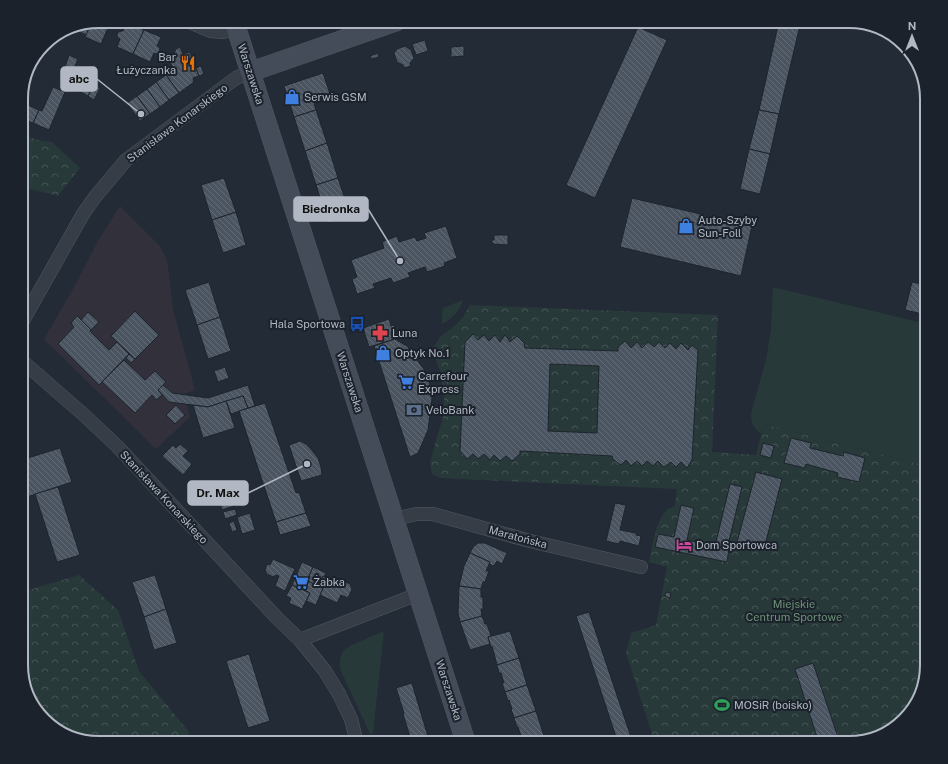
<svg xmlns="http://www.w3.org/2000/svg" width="948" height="764" viewBox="0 0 948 764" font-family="'Public Sans',sans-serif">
	<defs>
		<pattern id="forest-crowns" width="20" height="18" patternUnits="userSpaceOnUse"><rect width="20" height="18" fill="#283939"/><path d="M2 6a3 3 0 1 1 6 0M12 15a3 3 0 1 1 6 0" fill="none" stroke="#455454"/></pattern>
		<pattern id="building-back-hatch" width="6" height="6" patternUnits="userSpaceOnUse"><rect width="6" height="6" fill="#4b5561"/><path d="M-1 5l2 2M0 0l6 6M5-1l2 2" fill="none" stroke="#636b76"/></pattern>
	</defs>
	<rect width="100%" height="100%" fill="#232b36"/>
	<polygon fill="#32303b" points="120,206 159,245 167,259 173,309 195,390 183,394 190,417 156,449 44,339 73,289 99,239"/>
	<g fill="#283939">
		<path d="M 773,287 L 927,324 L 927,466 L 764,424 L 761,434 C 753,428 751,423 751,413 L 766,360 L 771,329 Z"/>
		<path d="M 463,300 C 460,311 452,319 442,324 L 442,311 L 443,308 Z"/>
		<path d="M 384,631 L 373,734 L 370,734 L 341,671 C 337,652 345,648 361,641 C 369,637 377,634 384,631 Z"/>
	</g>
	<g fill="url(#forest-crowns)">
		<polygon points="21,135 42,141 52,142 80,168 58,196 26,188 21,189"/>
		<path d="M 470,305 L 718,315 L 712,452 L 756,455 L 764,424 L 927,466 L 927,665 L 908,716 L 883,735 L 849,743 L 655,743 L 626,653 L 631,633 L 656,625 L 667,567 L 649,562 C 652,548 656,519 667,510 C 669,509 673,507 675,506 L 677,489 L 440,478 L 432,474 L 430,463 L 438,433 L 443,418 L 444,396 L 441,373 L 432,350 L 440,337 L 456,325 L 463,317 Z"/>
		<polygon points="21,564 29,590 79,575 118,610 139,671 189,732 189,743 99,743 48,724 29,700 21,670"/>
	</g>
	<g fill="url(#building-back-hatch)" stroke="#1d242d" fill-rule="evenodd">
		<polygon points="99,21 111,21 101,44 85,37 89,28 84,26"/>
		<polygon points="262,21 289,21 265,29"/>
		<polygon points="779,21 801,21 779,114 759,110"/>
		<polygon points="127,22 144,30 133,54 117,47 120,39 117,37 117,35 118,32 122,31 123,31"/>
		<polygon points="84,26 89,28 86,35 78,31 79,29"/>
		<polygon points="638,27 667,40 595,198 566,185"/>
		<polygon points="144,30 161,37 157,46 160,48 159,53 156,54 154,53 150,62 133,54"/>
		<polygon points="425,40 428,51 416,55 412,44"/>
		<polygon points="405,46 411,50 414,58 410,63 411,66 404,68 403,65 397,62 394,53 397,49"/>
		<polygon points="464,46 464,56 451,57 451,47"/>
		<polygon points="180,47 183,54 190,52 199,76 193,78 194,82 179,93 166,75 174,69 171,64 171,60 176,49"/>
		<polygon points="378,53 379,57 371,59 370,56"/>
		<polygon points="69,55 78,59 72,73 64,70"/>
		<polygon points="201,66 204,74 199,76 196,68"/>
		<polygon points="323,73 330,94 313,99 316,110 294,117 284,86"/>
		<polygon points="166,75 179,93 169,100 156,82"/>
		<polygon points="81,79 94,85 88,96 75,89"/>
		<polygon points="156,82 169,100 160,107 147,89"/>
		<polygon points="94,85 100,88 94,100 88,96"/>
		<polygon points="53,87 65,92 49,130 33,123 39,110 42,111"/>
		<polygon points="147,89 160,107 150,114 137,96"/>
		<polygon points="137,96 150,114 140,121 127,103"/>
		<polygon points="21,102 39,110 33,123 21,118"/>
		<polygon points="316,110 327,143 305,151 294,117"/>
		<polygon points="759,110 779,114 770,154 749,149"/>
		<polygon points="327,143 338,178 316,185 305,151"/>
		<polygon points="749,149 770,154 760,194 740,189"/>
		<polygon points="224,178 236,212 212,220 201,185"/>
		<polygon points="338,178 348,208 346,208 349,216 328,223 316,185"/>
		<polygon points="632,198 752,226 741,276 620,247"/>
		<polygon points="236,212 246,245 223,253 212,220"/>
		<polygon points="446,226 457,258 444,263 445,266 427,272 425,267 408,273 410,277 393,283 391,278 373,284 375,288 357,294 352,279 357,277 351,260 384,248 382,242 397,236 399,242 415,237 417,241 426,238 424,233"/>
		<polygon points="494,235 508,235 508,245 493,244 493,243 492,243 492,240 494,240"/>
		<polygon points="209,282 220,317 197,325 185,290"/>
		<polygon points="912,282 927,285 927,315 905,310"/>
		<polygon points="135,311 159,335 135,359 111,336"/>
		<polygon points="88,312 99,322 91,330 81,320"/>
		<polygon points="77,316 91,330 90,331 109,350 117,342 129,354 99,385 58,344 74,327 71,323"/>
		<polygon points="220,317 231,351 208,359 197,325"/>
		<polygon points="389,319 391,326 394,325 396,331 393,332 395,339 369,347 363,328"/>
		<path d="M 473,334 L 478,340 L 484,335 L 489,341 L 495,335 L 500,342 L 505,335 L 510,342 L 517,336 L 524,343 L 525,348 L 618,351 L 618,347 L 625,341 L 631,348 L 637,342 L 642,348 L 648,342 L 654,347 L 659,342 L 665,348 L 670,343 L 676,349 L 681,343 L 688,350 L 692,345 L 698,350 L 692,460 L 687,468 L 681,462 L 676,467 L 671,462 L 664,467 L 658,461 L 653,466 L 647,461 L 642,466 L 637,461 L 631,466 L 626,460 L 621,465 L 613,459 L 612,456 L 520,451 L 520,454 L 512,461 L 506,456 L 500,461 L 494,455 L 490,460 L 484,454 L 478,459 L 473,454 L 467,459 L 460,451 L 465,342 ZM 550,364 L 599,366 L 597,433 L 548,431 Z"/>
		<polygon points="395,339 407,346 425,371 429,380 432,398 428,430 418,453 410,457 374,346"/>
		<polygon points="129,354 135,359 131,363 126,358"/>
		<polygon points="124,360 145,380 155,371 166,382 158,390 162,395 156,400 152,395 135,413 102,382"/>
		<polygon points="225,367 229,378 218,382 214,371"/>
		<polygon points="163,385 172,393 208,398 248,385 255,406 248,408 243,396 208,407 169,402 158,390"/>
		<polygon points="243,396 248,408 231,414 226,401"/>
		<polygon points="226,401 235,428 203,438 193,405 208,407"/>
		<polygon points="265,403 296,493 299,492 306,513 276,522 239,411"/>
		<polygon points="176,405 185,415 175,424 166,415"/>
		<polygon points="791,438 811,443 810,448 843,456 844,452 865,458 859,482 837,477 838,473 806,464 805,468 784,463"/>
		<polygon points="300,441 306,444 310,448 318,458 321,467 322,475 301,481 289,445"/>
		<polygon points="763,443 774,446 771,458 760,455"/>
		<polygon points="180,444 188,451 183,456 192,464 183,475 162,456 173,445 176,448"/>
		<polygon points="60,448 72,482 21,499 21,460"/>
		<polygon points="756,472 782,479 764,549 737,542"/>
		<polygon points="730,484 742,487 729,541 731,542 729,549 715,546"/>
		<polygon points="58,487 80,555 57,562 35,494"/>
		<polygon points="232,500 234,506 222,510 220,503"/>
		<polygon points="615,503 626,505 620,530 636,533 636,535 641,536 639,546 620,541 619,544 606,541"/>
		<polygon points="681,505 694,508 687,540 729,549 727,562 655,547 658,534 674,537"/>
		<polygon points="235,509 237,515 225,519 223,512"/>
		<polygon points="250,513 255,530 242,534 237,517"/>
		<polygon points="306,513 311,526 280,535 276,522"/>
		<polygon points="234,521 237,530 232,532 229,523"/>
		<polygon points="478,543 485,543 507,553 502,564 497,561 494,566 489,564 490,562 470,553 473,547"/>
		<polygon points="470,553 490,562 486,571 489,571 485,582 483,582 481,589 459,586 464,566"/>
		<polygon points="273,559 295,569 285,591 275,586 279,576 276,575 273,577 267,574 265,570 267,564 270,565"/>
		<polygon points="302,562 313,567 307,581 308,581 304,590 292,585"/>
		<polygon points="313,567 326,573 324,577 323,576 318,586 307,581"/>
		<polygon points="155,575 166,609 144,617 132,582"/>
		<polygon points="323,576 337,583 339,579 350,584 352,589 348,598 341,595 337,603 320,595 323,588 318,586"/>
		<polygon points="308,581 323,588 316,605 306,601 310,593 304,590"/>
		<polygon points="292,585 310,593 302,609 289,603 291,598 286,596"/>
		<polygon points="459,586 481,589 481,597 483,597 483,609 481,609 482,616 460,622 458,613"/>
		<polygon points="666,592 671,593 670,598 665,596"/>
		<polygon points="166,609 177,643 154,650 144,617"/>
		<polygon points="589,612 633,743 618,743 576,616"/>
		<polygon points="482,616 485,624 487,624 491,636 488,637 490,644 470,650 460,622"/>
		<polygon points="510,631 519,658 497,665 492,646 491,647 488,637"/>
		<polygon points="249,654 270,721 248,728 226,661"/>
		<polygon points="519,658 527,685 505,692 502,683 504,683 501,673 499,673 497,665"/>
		<polygon points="813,663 840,743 819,743 795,669"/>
		<polygon points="412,683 414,690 430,743 412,743 403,714 404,713 396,688"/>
		<polygon points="527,685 536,711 514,718 511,709 512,709 509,700 508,701 505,692"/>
		<polygon points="536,711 545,739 533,743 523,743 519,736 521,736 518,727 517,727 514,718"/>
		<polygon points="545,739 546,743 533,743"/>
	</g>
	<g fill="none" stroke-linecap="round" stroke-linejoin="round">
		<defs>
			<g id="minor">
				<polyline points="21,324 83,214 95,197 126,160 236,78 250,72"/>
				<polyline points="21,360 84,415 117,446 278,619 300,640 325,671 339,694 351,719 357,743"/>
				<polyline points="394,519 417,514 433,514 530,541 641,567"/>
				<polyline points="300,640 418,594"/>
			</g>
			<polyline id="tertiary" points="192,21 211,29 223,30 235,26"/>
			<g id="secondary">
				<polyline points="234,21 466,743"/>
				<polyline points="250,72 397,21"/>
			</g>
		</defs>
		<use href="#minor" stroke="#515861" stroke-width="14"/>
		<use href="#tertiary" stroke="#515861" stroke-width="18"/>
		<use href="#secondary" stroke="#515861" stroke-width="20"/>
		<use href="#minor" stroke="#363d46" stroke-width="13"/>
		<use href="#tertiary" stroke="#363d46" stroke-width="17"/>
		<use href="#secondary" stroke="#444c59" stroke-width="19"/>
	</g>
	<defs>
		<symbol id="restaurant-bare" viewBox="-9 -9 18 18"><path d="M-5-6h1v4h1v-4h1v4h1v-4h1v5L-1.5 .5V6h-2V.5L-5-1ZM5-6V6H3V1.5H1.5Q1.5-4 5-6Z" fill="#e8710a" stroke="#1b222b" stroke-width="2.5" paint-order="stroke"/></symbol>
		<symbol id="shop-bare" viewBox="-9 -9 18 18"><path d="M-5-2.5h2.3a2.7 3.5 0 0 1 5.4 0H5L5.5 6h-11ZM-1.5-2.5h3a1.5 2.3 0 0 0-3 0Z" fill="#3f7fe0" stroke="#1b222b" stroke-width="2.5" paint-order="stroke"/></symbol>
		<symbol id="bus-bare" viewBox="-9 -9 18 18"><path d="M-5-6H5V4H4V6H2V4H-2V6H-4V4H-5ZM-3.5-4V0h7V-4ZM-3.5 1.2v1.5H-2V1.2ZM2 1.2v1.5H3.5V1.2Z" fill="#1a4fb4" stroke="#1b222b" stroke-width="2.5" paint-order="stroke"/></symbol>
		<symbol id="pharmacy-bare" viewBox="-9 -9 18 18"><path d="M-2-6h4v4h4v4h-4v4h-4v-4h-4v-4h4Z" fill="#e0444e" stroke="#1b222b" stroke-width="2.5" paint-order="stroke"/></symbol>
		<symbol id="supermarket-bare" viewBox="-9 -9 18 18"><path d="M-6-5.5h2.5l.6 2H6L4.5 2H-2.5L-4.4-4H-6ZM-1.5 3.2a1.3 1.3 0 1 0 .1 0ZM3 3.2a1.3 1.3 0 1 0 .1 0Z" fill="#3f7fe0" stroke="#1b222b" stroke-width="2.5" paint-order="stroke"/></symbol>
		<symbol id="bank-bare" viewBox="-9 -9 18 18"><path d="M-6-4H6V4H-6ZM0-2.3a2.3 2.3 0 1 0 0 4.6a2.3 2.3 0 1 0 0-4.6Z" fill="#5c6f8a" stroke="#1b222b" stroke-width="2.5" paint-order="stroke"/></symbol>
		<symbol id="hotel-bare" viewBox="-9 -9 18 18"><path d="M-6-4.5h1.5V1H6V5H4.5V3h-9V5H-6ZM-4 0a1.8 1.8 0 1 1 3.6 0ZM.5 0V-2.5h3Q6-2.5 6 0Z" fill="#d1479c" stroke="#1b222b" stroke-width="2.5" paint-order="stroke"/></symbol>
		<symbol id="stadium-bare" viewBox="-9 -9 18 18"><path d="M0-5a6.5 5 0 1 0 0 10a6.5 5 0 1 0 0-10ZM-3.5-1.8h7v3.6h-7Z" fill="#2e9e5b" stroke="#1b222b" stroke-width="2.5" paint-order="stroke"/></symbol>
	</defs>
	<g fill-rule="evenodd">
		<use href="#restaurant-bare" x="177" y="52" width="22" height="22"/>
		<use href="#shop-bare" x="281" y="86" width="22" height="22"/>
		<use href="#shop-bare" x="675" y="215" width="22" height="22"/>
		<use href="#bus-bare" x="346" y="313" width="22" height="22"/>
		<use href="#pharmacy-bare" x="369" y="322" width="22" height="22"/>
		<use href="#shop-bare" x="372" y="342" width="22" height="22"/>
		<use href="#supermarket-bare" x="395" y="371" width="22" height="22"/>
		<use href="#bank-bare" x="403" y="399" width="22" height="22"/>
		<use href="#hotel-bare" x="673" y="534" width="22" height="22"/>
		<use href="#supermarket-bare" x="290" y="571" width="22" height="22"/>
		<use href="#stadium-bare" x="711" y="694" width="22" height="22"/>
	</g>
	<g text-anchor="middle" stroke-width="4" stroke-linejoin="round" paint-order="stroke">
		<g font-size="11" fill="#b1b8c3" stroke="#1b222b" text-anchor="start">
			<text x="176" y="61" text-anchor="end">Bar<tspan x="176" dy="13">Łużyczanka</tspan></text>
			<text x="304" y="101">Serwis GSM</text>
			<text x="698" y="224">Auto-Szyby<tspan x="698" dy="13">Sun-Foll</tspan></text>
			<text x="345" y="328" text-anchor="end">Hala Sportowa</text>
			<text x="392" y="337">Luna</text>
			<text x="395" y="357">Optyk No.1</text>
			<text x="418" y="380">Carrefour<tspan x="418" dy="13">Express</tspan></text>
			<text x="426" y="414">VeloBank</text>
			<text x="696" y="549">Dom Sportowca</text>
			<text x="313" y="586">Żabka</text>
			<text x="734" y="709">MOSiR (boisko)</text>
		</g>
		<g font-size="11" fill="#b1b8c3" stroke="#1b222b">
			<text transform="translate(251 74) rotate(72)" y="4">Warszawska</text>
			<text transform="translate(177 123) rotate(-37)" y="4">Stanisława Konarskiego</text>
			<text transform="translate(350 382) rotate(72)" y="4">Warszawska</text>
			<text transform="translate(164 497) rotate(47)" y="4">Stanisława Konarskiego</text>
			<text transform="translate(518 537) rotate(15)" y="4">Maratońska</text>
			<text transform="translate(449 690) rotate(72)" y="4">Warszawska</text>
		</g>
		<g font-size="11" fill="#6b9174" stroke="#1b222b">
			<text x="794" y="608">Miejskie<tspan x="794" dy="13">Centrum Sportowe</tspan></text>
		</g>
	</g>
	<path d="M0 0H948V764H0ZM99 28H849A71 71 0 0 1 920 99V665A71 71 0 0 1 849 736H99A71 71 0 0 1 28 665V99A71 71 0 0 1 99 28Z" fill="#1b222b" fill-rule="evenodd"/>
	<path fill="none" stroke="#b1b8c3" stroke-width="2" d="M99 28H849A71 71 0 0 1 920 99V665A71 71 0 0 1 849 736H99A71 71 0 0 1 28 665V99A71 71 0 0 1 99 28Z"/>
	<path fill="none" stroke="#b1b8c3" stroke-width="1.5" d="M141 114L97 79M400 261L368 209M307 464L248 493"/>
	<g fill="#b1b8c3" stroke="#1b222b" stroke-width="1.5">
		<circle cx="141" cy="114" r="4"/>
		<circle cx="400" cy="261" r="4"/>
		<circle cx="307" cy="464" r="4"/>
	</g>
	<g fill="#b1b8c3" stroke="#b1b8c3" stroke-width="1.5">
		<rect x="61" y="67" width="36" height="24" rx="4"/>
		<rect x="294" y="197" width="74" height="24" rx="4"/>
		<rect x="188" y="481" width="60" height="24" rx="4"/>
	</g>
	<g font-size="12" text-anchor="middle" font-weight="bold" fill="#111">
		<text x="79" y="83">abc</text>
		<text x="331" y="213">Biedronka</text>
		<text x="218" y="497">Dr. Max</text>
	</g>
	<g transform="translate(912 36)" stroke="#1b222b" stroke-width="3" paint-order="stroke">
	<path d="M0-3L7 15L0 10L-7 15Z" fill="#b1b8c3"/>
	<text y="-6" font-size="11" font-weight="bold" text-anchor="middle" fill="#b1b8c3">N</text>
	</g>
</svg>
